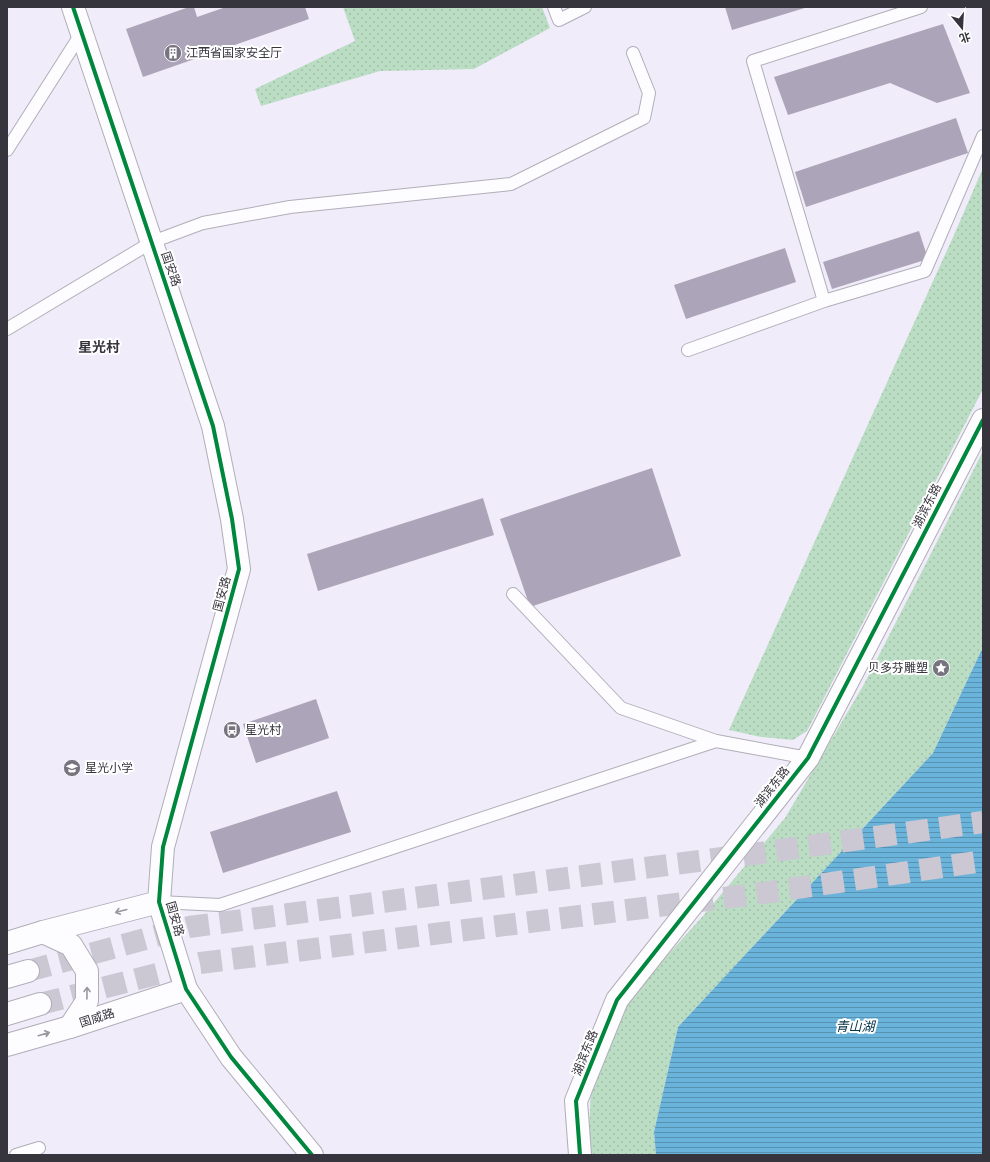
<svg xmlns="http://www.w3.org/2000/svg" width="990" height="1162" viewBox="0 0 990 1162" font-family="Arial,'Noto Sans SC',sans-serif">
	<defs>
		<pattern id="park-dots" width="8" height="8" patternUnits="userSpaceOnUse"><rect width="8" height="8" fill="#baddc3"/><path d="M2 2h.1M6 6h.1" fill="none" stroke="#a0bea8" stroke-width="1.8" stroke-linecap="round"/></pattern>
		<pattern id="water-rules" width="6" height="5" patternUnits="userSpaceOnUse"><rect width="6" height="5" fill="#6ab3da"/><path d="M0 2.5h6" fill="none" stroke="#5892b2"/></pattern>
	</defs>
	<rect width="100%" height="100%" fill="#f0ecf9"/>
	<g fill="url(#park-dots)">
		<polygon points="343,7 542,7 550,28 474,69 380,71 261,106 255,89 355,41"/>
		<polygon points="983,168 983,389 807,731 793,740 761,737 729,730 954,235"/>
		<polygon points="983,451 983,647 933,753 678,1027 654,1132 656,1155 588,1155 591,1088 611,1035 633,993 703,916 785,818 863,686 912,591"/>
	</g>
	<polygon fill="url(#water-rules)" points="983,647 983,1155 656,1155 654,1132 678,1027 933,753"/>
	<g fill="#aca5b9">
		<polygon points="189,7 194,7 197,17 226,7 305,7 309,19 143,77 126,29"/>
		<polygon points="725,7 808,7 732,30"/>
		<polygon points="943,24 970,93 937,103 890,83 788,115 774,77"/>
		<polygon points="956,118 968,153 806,207 795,172"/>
		<polygon points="919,231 928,259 832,289 823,262"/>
		<polygon points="785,248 796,282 686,319 674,285"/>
		<polygon points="652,468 681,556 530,607 500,519"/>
		<polygon points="483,498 494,535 318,591 307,554"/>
		<polygon points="316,699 329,738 256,763 243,724"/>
		<polygon points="337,791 351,832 223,873 210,832"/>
	</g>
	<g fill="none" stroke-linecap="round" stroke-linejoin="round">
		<g stroke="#cbc7d3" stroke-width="22" stroke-dasharray="22 11" stroke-linecap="butt">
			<polyline points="28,971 189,927 760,853 983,822"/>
			<polyline points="40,1004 200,963 756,894 983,861"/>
		</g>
		<defs>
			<g id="service">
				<polyline points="554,7 559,20 585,7"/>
				<polyline points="7,150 81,34"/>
				<polyline points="824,301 925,271 983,136"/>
				<polyline points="7,329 152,242 203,223 290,207 511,184 644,118 649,93 633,53"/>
				<polyline points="688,350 824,301 753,61 921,7"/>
				<polyline points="513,594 621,708 716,741"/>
				<polyline points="159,902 220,905 716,741 808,758"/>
				<polyline points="16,1155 39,1148"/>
			</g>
			<polyline id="minor" points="43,932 71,945 87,971 87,1001 70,1027"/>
			<g id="tertiary">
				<polyline points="73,7 213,426 232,519 239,569 163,847 159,902 186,989 231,1057 312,1155"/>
				<polyline points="580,1155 576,1101 617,1000 808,758 983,420"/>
			</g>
			<g id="secondary">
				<polyline points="7,943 43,932 159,902"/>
				<polyline points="7,1045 70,1027 186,989"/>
			</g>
			<g id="primary">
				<polyline points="7,977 28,971"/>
				<polyline points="7,1014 40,1004"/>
			</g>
		</defs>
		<use href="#service" stroke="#b1aeb8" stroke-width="14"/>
		<use href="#minor" stroke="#b1aeb8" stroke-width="24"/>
		<use href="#tertiary" stroke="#b1aeb8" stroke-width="24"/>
		<use href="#secondary" stroke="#b1aeb8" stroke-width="24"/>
		<use href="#primary" stroke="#b1aeb8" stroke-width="24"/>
		<use href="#service" stroke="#fdfcfe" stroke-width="12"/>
		<use href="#minor" stroke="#fdfcfe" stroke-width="22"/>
		<use href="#tertiary" stroke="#fdfcfe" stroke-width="22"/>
		<use href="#secondary" stroke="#fdfcfe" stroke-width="22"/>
		<use href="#primary" stroke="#fdfcfe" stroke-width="22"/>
		<defs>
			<g id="cycleway">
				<polyline points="73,7 213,426 232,519 239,569 163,847 159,902 186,989 231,1057 312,1155"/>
				<polyline points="580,1155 576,1101 617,1000 808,758 983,420"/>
			</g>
		</defs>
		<use href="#cycleway" stroke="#fff" stroke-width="6"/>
		<use href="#cycleway" stroke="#00873e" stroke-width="4"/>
	</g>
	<defs><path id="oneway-shaft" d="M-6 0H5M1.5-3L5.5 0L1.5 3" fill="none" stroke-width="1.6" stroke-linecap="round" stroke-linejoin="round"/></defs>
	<g stroke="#9a989e">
		<use href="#oneway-shaft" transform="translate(121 911) rotate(165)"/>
		<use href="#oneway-shaft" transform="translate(87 993) rotate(-89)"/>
		<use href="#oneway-shaft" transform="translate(44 1034) rotate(-16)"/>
	</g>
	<defs>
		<symbol id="building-disc" viewBox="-11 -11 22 22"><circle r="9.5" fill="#77747f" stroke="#fff"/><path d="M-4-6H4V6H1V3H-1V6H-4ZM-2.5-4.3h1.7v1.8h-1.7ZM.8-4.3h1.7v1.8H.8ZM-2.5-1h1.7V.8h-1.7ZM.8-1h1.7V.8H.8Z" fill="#fff"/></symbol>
		<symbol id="sight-disc" viewBox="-11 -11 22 22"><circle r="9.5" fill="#77747f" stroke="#fff"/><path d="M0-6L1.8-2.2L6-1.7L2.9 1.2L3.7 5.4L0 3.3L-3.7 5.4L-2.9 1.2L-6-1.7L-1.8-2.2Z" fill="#fff"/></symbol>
		<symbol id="bus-disc" viewBox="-11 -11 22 22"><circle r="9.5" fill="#77747f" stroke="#fff"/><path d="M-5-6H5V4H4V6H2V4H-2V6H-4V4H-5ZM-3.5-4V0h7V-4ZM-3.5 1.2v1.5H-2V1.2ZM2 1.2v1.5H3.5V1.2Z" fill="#fff"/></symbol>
		<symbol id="school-disc" viewBox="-11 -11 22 22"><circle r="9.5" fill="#77747f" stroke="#fff"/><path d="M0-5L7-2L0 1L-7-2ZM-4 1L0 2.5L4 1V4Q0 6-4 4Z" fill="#fff"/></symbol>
	</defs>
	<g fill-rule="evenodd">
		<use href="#building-disc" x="163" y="43" width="20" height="20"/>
		<use href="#sight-disc" x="931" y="658" width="20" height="20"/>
		<use href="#bus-disc" x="222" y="720" width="20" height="20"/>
		<use href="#school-disc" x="62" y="758" width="20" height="20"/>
	</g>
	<g text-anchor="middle" stroke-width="4" stroke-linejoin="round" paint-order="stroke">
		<g font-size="12" fill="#36343d" stroke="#fff" text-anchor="start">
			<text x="186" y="57">江西省国家安全厅</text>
			<text x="928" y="672" text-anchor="end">贝多芬雕塑</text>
			<text x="245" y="734">星光村</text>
			<text x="85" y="772">星光小学</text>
		</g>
		<g font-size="12" fill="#36343d" stroke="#fff">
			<text transform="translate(171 269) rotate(71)" y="4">国安路</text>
			<text transform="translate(927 506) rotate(-63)" y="4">湖滨东路</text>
			<text transform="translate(222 594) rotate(-75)" y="4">国安路</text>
			<text transform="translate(772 787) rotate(-52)" y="4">湖滨东路</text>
			<text transform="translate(175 919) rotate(74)" y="4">国安路</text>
			<text transform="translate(97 1018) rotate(-18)" y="4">国威路</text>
			<text transform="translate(585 1053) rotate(-68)" y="4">湖滨东路</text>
		</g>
		<g font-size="13" font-style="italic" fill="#063449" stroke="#fff">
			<text x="855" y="1031">青山湖</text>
		</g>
		<g font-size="14" font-weight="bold" fill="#36343d" stroke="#fff">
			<text x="99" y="352">星光村</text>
		</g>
	</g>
	<rect width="990" height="1162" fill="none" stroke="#36343d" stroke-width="16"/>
	<g transform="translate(962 28) rotate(162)" stroke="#ffffff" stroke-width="3" paint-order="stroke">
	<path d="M0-3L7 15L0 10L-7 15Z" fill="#36343d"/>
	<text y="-6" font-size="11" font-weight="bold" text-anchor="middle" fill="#36343d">北</text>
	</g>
</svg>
